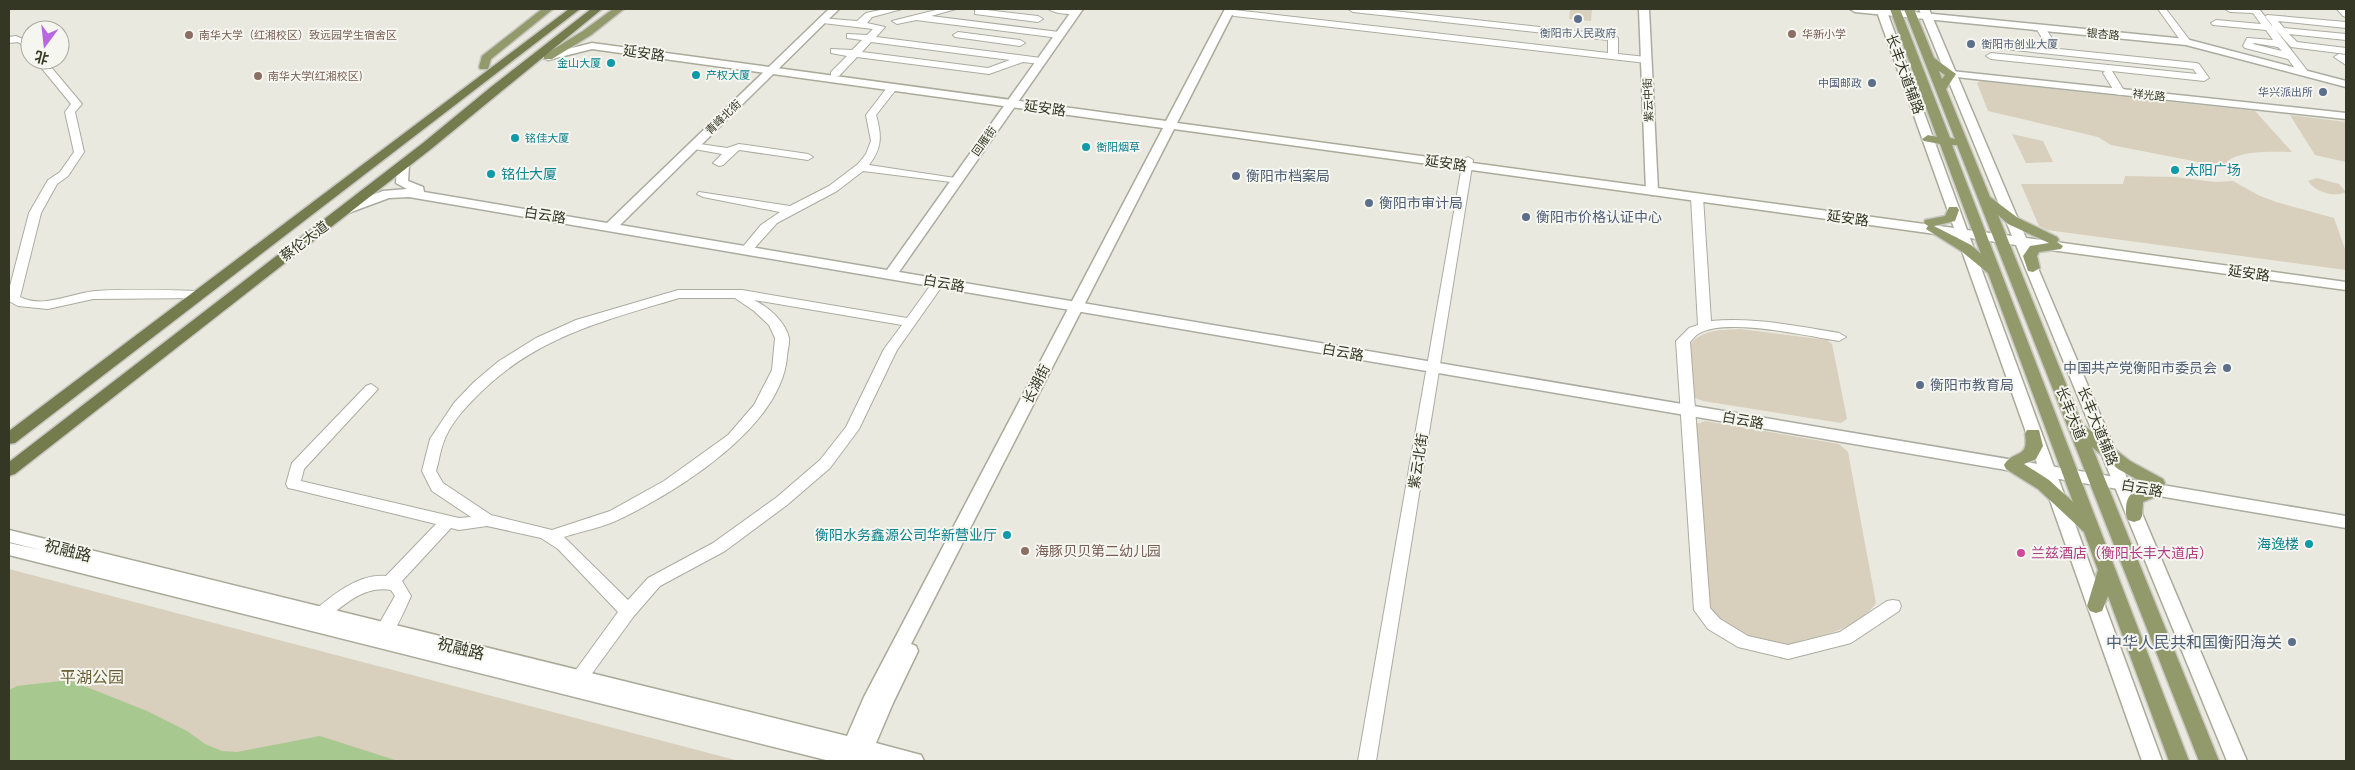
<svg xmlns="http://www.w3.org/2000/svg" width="2355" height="770" viewBox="0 0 2355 770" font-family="Barlow,'Noto Sans SC',sans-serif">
	<rect width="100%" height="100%" fill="#e9e9e0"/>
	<g fill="#d8cfbc">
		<polygon points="1570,9 1592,9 1591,21 1569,19"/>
		<path d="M 1980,81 L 2255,111 L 2292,152 C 2277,152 2229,149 2224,167 L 2111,145 L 2098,137 L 1988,111 L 1977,83 Z"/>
		<polygon points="2290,115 2346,122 2346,162 2315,155"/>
		<polygon points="2012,134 2043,141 2053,162 2026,163"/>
		<polygon points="2125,176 2174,177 2215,182 2233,181 2258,195 2276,202 2334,218 2346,252 2346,270 2047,230 2039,226 2021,184 2123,184"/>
		<path d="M 2317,178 L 2339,184 L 2346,192 C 2335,198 2315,192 2308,181 Z"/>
		<path d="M 1740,329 L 1827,340 L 1832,344 L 1847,419 L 1841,423 L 1703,401 L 1693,397 L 1691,344 C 1702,329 1723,330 1740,329 Z"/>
		<path d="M 1705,421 L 1839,444 L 1848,452 L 1876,603 C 1859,627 1830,634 1803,640 C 1797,642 1790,645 1784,645 C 1757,644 1727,629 1710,609 L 1696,424 Z"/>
		<polygon points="9,569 739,761 9,761"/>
	</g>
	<polygon fill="#a7c88f" points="69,680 147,711 187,731 205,744 222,751 237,752 320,736 398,761 9,761 9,690 17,686"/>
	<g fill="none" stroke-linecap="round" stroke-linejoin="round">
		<defs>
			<g id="minor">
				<path d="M 885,9 L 902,9 L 872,17 L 867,23 L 885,27 L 876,37 L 1041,58 L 1046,61 L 1041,64 L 1023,62 L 989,74 L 857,57 L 839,76 L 831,76 L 831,72 L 847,56 L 831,53 L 831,49 L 852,50 L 862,40 L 847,38 L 847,34 L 867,35 L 873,29 L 823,23 L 818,20 L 820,18 L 857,21 L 866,13 ZM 871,42 L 1010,60 L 988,68 L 862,52 Z"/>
				<polygon points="940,9 956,9 931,16 1059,32 1064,35 1059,38 916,20 897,24 892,21"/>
				<polygon points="978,9 1038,16 1043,19 1038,22 975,14 975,10"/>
				<path d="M 1048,9 L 1078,9 L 1081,11 C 1074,16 1055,14 1048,9 Z"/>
				<polygon points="1348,9 1375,9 1613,35 1618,38 1618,54 1646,57 1651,60 1646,63 1234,16 1229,13 1234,10 1608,53 1608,40 1353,12"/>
				<polygon points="2158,9 2166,9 2191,42 2189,44 2183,44"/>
				<path d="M 2225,9 L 2259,9 L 2272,25 L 2272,26 L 2265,17 L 2267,15 L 2346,22 L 2346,28 L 2278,21 L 2284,28 L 2346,34 L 2346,40 L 2289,34 L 2297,42 L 2346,48 L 2346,54 L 2291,47 L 2275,29 L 2309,73 L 2308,75 L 2300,75 L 2288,59 L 2245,48 L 2243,46 L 2247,38 L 2273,40 L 2266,30 L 2213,25 L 2211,23 L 2216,20 L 2261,24 L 2253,13 L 2230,12 ZM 2254,43 L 2278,47 L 2282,51 L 2253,44 Z"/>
				<polygon points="2337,9 2346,9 2346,17 2343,16"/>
				<polygon points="2041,25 2044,26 2059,49 2196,63 2199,64 2209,78 2204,81 2112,71 2125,92 2120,95 2116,94 2103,73 2105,71 1991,59 1986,56 1991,53 2197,74 2193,69 1986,47 1981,44 1986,41 2048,48 2036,28"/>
				<polygon points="958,32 1020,40 1025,43 1020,46 955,37 953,35"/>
				<polygon points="16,36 30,42 30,51 18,42 9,43 9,37"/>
				<polygon points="2339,54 2346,55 2346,65 2334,57"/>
				<path d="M 35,60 L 45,60 L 82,104 L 75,112 L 84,152 L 68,176 L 57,184 L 41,213 L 20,297 C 44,309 71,293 96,291 C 130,289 163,290 197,291 L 201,292 L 203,295 L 201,298 L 93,299 L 48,309 L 18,306 L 9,301 L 9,290 L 29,213 L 48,180 L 60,172 L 74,152 L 65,112 L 71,104 Z"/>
				<path d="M 893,84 L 898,87 L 876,115 C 882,136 882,148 869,165 L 955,178 L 959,179 L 959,183 L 863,171 L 837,191 L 777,223 L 751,252 L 743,252 L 741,249 L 761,225 L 780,212 L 703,197 L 697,194 L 699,192 L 790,206 L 829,186 L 858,164 L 866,154 L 871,141 L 866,115 L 889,85 Z"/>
				<polygon points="693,143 727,148 739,144 808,154 813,157 808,160 739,150 723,165 719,166 713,163 722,154 689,148 688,146"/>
				<polygon points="1468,157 1473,160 1376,761 1358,761 1463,160"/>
				<path d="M 1697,194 L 1703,197 L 1711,321 C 1755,317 1796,326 1839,333 L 1846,337 L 1839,341 C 1807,336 1725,317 1698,334 C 1695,336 1692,340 1690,342 L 1710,608 L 1720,619 L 1748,636 L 1788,645 L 1840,632 L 1887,601 L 1893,600 L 1899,601 L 1901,606 L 1899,611 L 1851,643 L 1788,659 L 1738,647 L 1708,629 L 1694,610 L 1676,341 L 1689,328 L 1698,325 L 1691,197 Z"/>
				<path d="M 939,278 L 945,282 L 897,350 L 859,429 L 830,468 L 787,505 L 725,551 L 660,586 L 634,616 L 585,683 L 579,685 L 573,683 L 570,678 L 618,612 L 558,549 L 541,538 L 487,526 L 459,530 L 451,528 L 402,581 L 411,596 C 406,607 394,636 385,643 C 381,646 377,644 373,643 L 371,638 L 395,596 L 391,590 C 363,585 340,607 320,626 L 314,628 L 308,626 L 306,621 L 308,616 C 329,598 357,573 386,576 L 436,524 L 293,489 L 288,488 L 286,484 L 292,463 L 366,386 L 371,384 L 378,389 L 304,469 L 301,481 L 459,518 L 471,517 L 432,491 L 422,471 L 430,439 L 454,403 L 474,382 L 499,361 L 536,338 L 576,320 L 678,290 L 742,290 L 907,318 L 935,279 ZM 679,298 L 735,298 L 754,311 L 769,325 L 775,338 L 772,370 L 754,405 L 728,435 L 664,481 L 610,511 L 552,530 L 491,515 L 443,483 L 436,471 C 439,461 440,451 444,441 C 449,427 462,411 472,401 C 531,338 600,322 679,298 ZM 754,300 L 902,325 L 884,349 L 846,427 L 820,460 L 777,497 L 713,543 L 648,578 L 628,600 L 564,537 C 583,531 604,527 622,518 C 679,490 781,427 787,357 C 787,351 790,343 789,338 C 785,321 768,307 754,300 Z"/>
			</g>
			<g id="tertiary">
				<polygon points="829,9 839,9 620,225 887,270 1073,9 1083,9 899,272 2346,516 2346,528 409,197 389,198 343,215 337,211 339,208 383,191 407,189 396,183 397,165 403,161 409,165 408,181 423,187 424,192 607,223"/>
				<polygon points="1639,9 1649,9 1658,191 1652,195 1646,191"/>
				<polygon points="1850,9 1883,9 2186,39 2346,81 2346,87 2186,45 1855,12"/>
				<polygon points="1951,71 2346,113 2346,119 1947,76 1946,74"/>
			</g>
			<polygon id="secondary" points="1225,9 1235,9 1177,123 1954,228 1876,9 1886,9 1967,230 2012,236 1919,9 1929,9 2026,238 2346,282 2346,290 2029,247 2247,761 2227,761 2016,245 1970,238 2162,761 2142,761 1957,237 1174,129 911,644 916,646 918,651 893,703 876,743 921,755 924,761 873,760 874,761 830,761 9,555 9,543 41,550 9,542 9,530 847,736 864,697 1163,128 592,49 548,60 543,57 544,55 592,43 1166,121"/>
			<g id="primary">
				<polygon points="542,9 553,9 491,59 488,69 480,69 479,67 482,56"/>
				<polygon points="613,9 624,9 591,35 552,59 544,59 544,55 583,31"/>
				<path d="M 1890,9 L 1900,9 L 1950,138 L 1955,139 L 1904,9 L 1914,9 L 1934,58 L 1956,74 L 1946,89 L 1990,197 L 2018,218 L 2057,237 L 2059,240 L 2057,242 L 2063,246 L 2061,249 L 2039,252 L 2037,256 L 2040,268 L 2033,272 L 2028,271 L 2023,256 L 2030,246 L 2049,243 L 2008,224 L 1998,215 L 2082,424 L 2130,461 L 2163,479 L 2165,483 L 2162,494 L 2143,502 L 2142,516 L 2140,520 L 2134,522 L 2128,520 C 2126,516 2126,514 2126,509 C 2127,491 2135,492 2149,486 L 2118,469 L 2092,447 L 2219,761 L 2199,761 L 1957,145 L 1952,145 L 2189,761 L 2169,761 L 2108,596 L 2102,611 L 2096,613 L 2090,611 L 2087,606 L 2098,570 L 2084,532 L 2038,489 L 2006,469 L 2004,465 C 2014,449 2029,460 2025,434 L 2027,430 L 2039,430 L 2043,446 L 2036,459 L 2024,464 L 2049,480 L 2073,502 L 1988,273 L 1961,251 L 1926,229 L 1928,226 L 1924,223 L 1925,220 L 1945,216 L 1949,207 L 1957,207 L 1959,210 L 1955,221 L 1934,226 L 1971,245 L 1981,254 L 1940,144 L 1924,141 L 1922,139 L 1928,135 L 1937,137 ZM 1939,71 L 1945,75 L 1942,79 Z"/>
			</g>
			<g id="trunk">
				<polygon points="569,9 580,9 15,443 9,444 9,431"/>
				<polygon points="591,9 602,9 431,149 15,474 9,476 9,462 423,143 491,87"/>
			</g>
		</defs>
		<use href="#minor" stroke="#abaca0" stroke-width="2"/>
		<use href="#tertiary" stroke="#abaca0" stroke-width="3"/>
		<use href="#secondary" stroke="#a9aa98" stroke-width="3"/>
		<use href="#primary" stroke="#c6c7c1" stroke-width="3"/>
		<use href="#trunk" stroke="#c6c7c1" stroke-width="3"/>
		<use href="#minor" fill="#fff" fill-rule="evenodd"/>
		<use href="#tertiary" fill="#fff" fill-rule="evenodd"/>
		<use href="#secondary" fill="#fff" fill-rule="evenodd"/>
		<use href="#primary" fill="#92996a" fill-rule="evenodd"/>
		<use href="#trunk" fill="#747c4e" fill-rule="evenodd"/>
	</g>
	<g fill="#5c6f8a" stroke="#f6f6f0" stroke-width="2">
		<circle cx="1578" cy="19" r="5"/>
		<circle cx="1971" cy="44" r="5"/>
		<circle cx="1872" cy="83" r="5"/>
		<circle cx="2323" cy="92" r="5"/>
		<circle cx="1236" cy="176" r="5"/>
		<circle cx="1369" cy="203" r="5"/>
		<circle cx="1526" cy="217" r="5"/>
		<circle cx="2227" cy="368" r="5"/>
		<circle cx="1920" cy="385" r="5"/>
		<circle cx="2292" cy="642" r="5"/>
	</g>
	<g fill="#8d6e63" stroke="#f6f6f0" stroke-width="2">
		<circle cx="1792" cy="34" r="5"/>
		<circle cx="189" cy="35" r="5"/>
		<circle cx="258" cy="76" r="5"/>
		<circle cx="1025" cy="551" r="5"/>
	</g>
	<g fill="#0f9aa8" stroke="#f6f6f0" stroke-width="2">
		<circle cx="611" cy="63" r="5"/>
		<circle cx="696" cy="75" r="5"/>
		<circle cx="515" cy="138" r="5"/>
		<circle cx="1086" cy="147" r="5"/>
		<circle cx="2175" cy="170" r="5"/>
		<circle cx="491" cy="174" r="5"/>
		<circle cx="1007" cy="535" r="5"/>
		<circle cx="2309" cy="544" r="5"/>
	</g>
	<circle fill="#d1479c" stroke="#f6f6f0" stroke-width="2" cx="2021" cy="553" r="5"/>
	<g text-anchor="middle" stroke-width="4" stroke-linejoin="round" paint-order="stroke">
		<g font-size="11" fill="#4e5e75" stroke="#f6f6f0" text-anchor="end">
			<text x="1578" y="37" text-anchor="middle">衡阳市人民政府</text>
			<text x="1981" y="48" text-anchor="start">衡阳市创业大厦</text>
			<text x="1862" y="87">中国邮政</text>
			<text x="2313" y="96">华兴派出所</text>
		</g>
		<g font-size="11" fill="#785e54" stroke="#f6f6f0" text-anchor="start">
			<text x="1802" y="38">华新小学</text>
			<text x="199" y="39">南华大学（红湘校区）致远园学生宿舍区</text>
			<text x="268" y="80">南华大学(红湘校区)</text>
		</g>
		<g font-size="11" fill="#343723" stroke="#f6f6f0">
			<text transform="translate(2103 34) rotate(5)" y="4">银杏路</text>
			<text transform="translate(2149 95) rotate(6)" y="4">祥光路</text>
			<text transform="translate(1648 100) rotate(-92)" y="4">紫云中街</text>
			<text transform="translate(723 117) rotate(-44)" y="4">青峰北街</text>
			<text transform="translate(984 141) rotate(-55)" y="4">回雁街</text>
		</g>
		<g font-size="11" fill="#0d838f" stroke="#f6f6f0" text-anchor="start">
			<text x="601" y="67" text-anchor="end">金山大厦</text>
			<text x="706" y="79">产权大厦</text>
			<text x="525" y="142">铭佳大厦</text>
			<text x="1096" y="151">衡阳烟草</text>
		</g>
		<g font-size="14" fill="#343723" stroke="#f6f6f0">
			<text transform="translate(644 53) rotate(8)" y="5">延安路</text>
			<text transform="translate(1905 74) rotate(70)" y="5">长丰大道辅路</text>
			<text transform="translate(1045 108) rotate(8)" y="5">延安路</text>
			<text transform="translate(1446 163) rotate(8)" y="5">延安路</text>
			<text transform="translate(545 215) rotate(9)" y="5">白云路</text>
			<text transform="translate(1848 218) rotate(8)" y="5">延安路</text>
			<text transform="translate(304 241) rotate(-37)" y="5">蔡伦大道</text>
			<text transform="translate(2249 273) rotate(8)" y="5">延安路</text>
			<text transform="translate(944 283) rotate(10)" y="5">白云路</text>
			<text transform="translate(1343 352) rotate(10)" y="5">白云路</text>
			<text transform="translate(1036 384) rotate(-63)" y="5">长湖街</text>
			<text transform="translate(2071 413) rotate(68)" y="5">长丰大道</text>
			<text transform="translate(1743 420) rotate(10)" y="5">白云路</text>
			<text transform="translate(2098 426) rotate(68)" y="5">长丰大道辅路</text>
			<text transform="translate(1418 461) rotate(-81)" y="5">紫云北街</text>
			<text transform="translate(2142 488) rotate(10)" y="5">白云路</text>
		</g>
		<g font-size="14" fill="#0d838f" stroke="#f6f6f0" text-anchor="start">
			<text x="2185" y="175">太阳广场</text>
			<text x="501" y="179">铭仕大厦</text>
			<text x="997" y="540" text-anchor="end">衡阳水务鑫源公司华新营业厅</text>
			<text x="2299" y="549" text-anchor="end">海逸楼</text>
		</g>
		<g font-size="14" fill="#4e5e75" stroke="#f6f6f0" text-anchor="start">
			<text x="1246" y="181">衡阳市档案局</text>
			<text x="1379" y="208">衡阳市审计局</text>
			<text x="1536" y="222">衡阳市价格认证中心</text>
			<text x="2217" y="373" text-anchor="end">中国共产党衡阳市委员会</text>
			<text x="1930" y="390">衡阳市教育局</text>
		</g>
		<g font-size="14" fill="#785e54" stroke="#f6f6f0" text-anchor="start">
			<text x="1035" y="556">海豚贝贝第二幼儿园</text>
		</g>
		<g font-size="14" fill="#b23c85" stroke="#f6f6f0" text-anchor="start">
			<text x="2031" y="558">兰兹酒店（衡阳长丰大道店）</text>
		</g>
		<g font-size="16" fill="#343723" stroke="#f6f6f0">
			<text transform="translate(68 550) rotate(14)" y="6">祝融路</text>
			<text transform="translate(461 648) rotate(14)" y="6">祝融路</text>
		</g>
		<g font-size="16" fill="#4e5e75" stroke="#f6f6f0" text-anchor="end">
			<text x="2282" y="648">中华人民共和国衡阳海关</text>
		</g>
		<g font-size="16" fill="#695f32" stroke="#f6f6f0">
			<text x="92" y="683">平湖公园</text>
		</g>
	</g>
	<rect width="2355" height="770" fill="none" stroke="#343723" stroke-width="20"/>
	<g transform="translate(45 45) rotate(195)"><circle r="24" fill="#f6f6f0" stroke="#a8aa9e"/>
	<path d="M0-4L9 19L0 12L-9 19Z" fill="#b867e0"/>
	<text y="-8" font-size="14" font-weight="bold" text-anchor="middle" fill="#343723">北</text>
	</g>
</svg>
